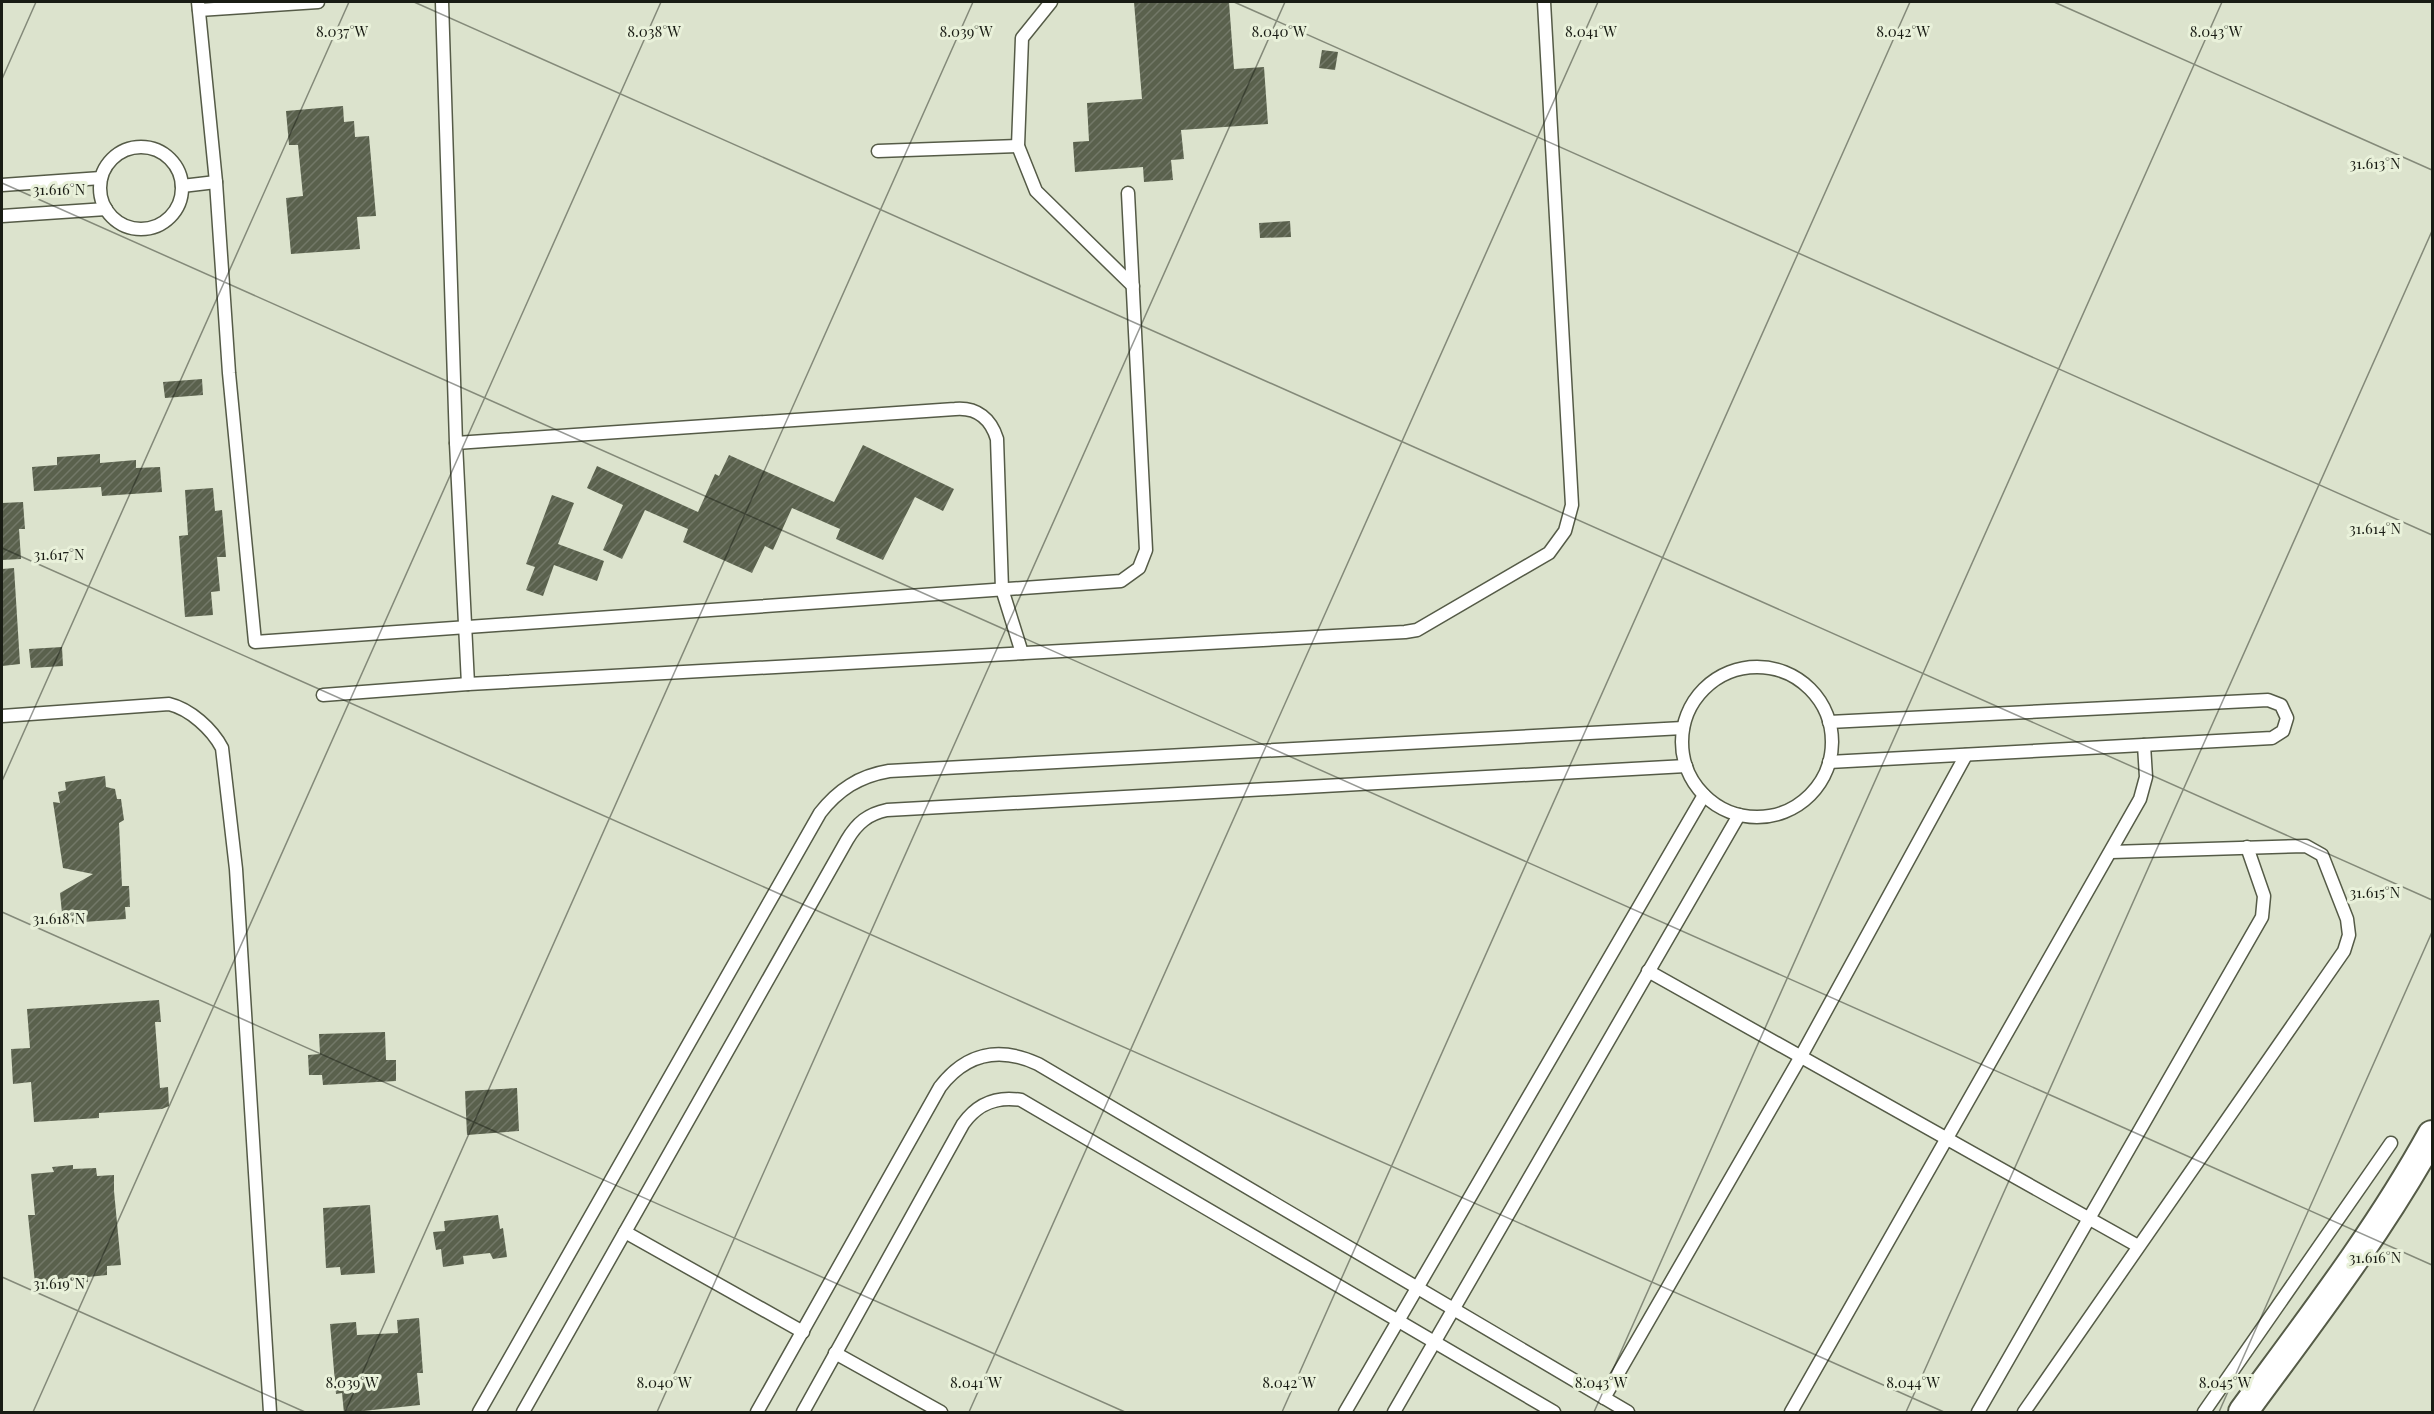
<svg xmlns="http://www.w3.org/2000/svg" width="2434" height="1414" viewBox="0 0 2434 1414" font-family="'Playfair Display',serif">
	<defs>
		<pattern id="building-hatch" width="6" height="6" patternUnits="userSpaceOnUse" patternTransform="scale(1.5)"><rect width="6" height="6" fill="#5a614d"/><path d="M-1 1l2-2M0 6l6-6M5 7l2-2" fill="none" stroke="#727868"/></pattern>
	</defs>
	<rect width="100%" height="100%" fill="#dce3cd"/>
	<g fill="url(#building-hatch)">
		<polygon points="1134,2 1229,2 1234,69 1264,67 1268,124 1181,130 1184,159 1171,160 1173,180 1144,182 1143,167 1075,172 1073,142 1089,141 1087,103 1142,99"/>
		<polygon points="1322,50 1338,52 1335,70 1319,68"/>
		<polygon points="343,106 344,122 354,121 355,137 369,136 376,216 357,217 360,249 291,254 286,198 303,196 298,145 289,145 286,111"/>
		<polygon points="1290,221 1291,237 1260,238 1259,223"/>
		<polygon points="202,379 203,395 165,398 163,382"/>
		<polygon points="863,445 954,489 943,511 915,497 883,560 836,539 840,529 792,508 773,550 765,546 752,573 683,542 688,529 645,510 622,559 603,550 623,505 587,488 597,466 698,512 715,474 719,476 729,455 834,502"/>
		<polygon points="100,454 100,463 136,460 136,468 160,467 162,492 102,496 101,487 34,491 32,467 57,465 57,457"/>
		<polygon points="213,488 215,511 222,510 226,557 217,557 220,591 211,592 213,615 185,617 179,536 188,535 185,490"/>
		<polygon points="552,495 574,503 558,544 604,561 597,581 554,565 543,596 526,590 535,567 526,564"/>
		<polygon points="23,502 25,529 19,529 21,559 2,560 2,503"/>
		<polygon points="14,568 20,664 2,666 2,569"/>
		<polygon points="62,647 63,666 31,668 29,649"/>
		<polygon points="105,776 106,787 115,789 117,799 121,799 124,820 119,823 122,886 129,886 130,907 125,907 126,919 69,923 68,914 62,913 60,893 93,874 63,868 53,802 60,803 58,792 66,790 65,782"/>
		<polygon points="159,1000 161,1022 155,1022 160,1088 168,1087 169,1106 162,1109 99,1113 99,1118 34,1122 31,1082 13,1084 11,1049 30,1048 27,1009"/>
		<polygon points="385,1032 386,1060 396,1060 396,1081 323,1085 322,1075 309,1075 308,1055 320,1054 319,1034"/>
		<polygon points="517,1088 519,1131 467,1135 465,1091"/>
		<polygon points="73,1165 73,1169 96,1168 97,1176 114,1175 114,1191 121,1265 107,1266 107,1275 88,1277 88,1282 35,1283 28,1215 35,1215 31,1174 54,1172 52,1167"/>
		<polygon points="370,1205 375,1273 341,1275 340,1267 326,1268 323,1208"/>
		<polygon points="498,1215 500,1229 503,1228 507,1257 493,1259 490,1253 463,1256 464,1264 443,1267 441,1249 436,1250 433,1232 445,1231 444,1221"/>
		<polygon points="419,1318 423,1373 417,1373 420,1405 344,1413 342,1393 336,1394 330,1324 356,1322 357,1335 398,1333 397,1320"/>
	</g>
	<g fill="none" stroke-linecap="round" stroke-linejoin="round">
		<defs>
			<g id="service">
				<polyline points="198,2 216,182 229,373 255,642 1121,581 1139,568 1146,550 1128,193"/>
				<polyline points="442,2 456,443 468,684"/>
				<polyline points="1051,2 1022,38 1018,146 1036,191 1133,286"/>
				<polyline points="199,10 318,2"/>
				<circle cx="141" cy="188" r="41"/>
				<polyline points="878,151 1018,146"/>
				<polyline points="2,185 101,178"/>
				<polyline points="182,186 216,182"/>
				<polyline points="2,216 106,209"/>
				<path d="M 456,443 L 955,409 C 977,407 991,419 997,439 L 1002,589 L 1022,653"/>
				<circle cx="1757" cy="742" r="75"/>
				<polyline points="323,695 468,684 1405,632 1417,630 1549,553 1565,531 1572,505 1544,2"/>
				<path d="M 2,716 L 169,704 C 190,709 212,729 222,748 L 236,869 L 270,1412"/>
				<polyline points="1829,762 2272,738 2283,731 2287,718 2281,705 2268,700 1829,722"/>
				<polyline points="1648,971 2138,1246"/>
				<polyline points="625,1232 803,1332"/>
				<polyline points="835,1353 941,1412"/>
				<polyline points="1604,1398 1800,1058 1966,755"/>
				<path d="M 479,1412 L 820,813 C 838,790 859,776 889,771 L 1683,728"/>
				<path d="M 523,1412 L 847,840 C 857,823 868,814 887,810 L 1686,766"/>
				<path d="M 757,1412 L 940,1087 C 966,1053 999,1046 1038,1064 L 1628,1412"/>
				<path d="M 803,1412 L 963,1124 C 978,1103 997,1096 1021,1100 L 1554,1412"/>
				<polyline points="1345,1412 1704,795"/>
				<polyline points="1394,1412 1739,815"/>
				<polyline points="1791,1412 2140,799 2146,777 2144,745"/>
				<polyline points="1978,1412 2262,917 2264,896 2247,847"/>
				<polyline points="2024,1412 2344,951 2349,935 2347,919 2322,855 2306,846 2111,852"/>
				<polyline points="2204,1412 2391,1143"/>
			</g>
			<path id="tertiary" d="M 2243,1412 C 2309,1322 2378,1233 2432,1135"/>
		</defs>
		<use href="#service" stroke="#555b47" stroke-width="15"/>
		<use href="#tertiary" stroke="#555b47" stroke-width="32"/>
		<use href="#service" stroke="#fff" stroke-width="12"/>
		<use href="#tertiary" stroke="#fff" stroke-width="28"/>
	</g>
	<path fill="none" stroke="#191c14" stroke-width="1.5" stroke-opacity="0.45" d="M 414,2 L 2432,900M 1234,2 L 2432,535M 2054,2 L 2432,170M 2,79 L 36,2M 2,183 L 2432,1265M 2,548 L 1944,1412M 2,781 L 349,2M 2,912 L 1125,1412M 2,1277 L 305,1412M 33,1412 L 661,2M 345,1412 L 973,2M 657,1412 L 1285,2M 969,1412 L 1598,2M 1282,1412 L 1910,2M 1594,1412 L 2222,2M 1906,1412 L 2432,231M 2219,1412 L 2432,932"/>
	<g font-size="15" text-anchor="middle" fill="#191c14" stroke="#e9f1da" stroke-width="6" stroke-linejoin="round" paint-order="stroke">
		<text x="342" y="37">8.037°W</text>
		<text x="654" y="37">8.038°W</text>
		<text x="966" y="37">8.039°W</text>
		<text x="1279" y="37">8.040°W</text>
		<text x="1591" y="37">8.041°W</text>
		<text x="1903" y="37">8.042°W</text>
		<text x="2216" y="37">8.043°W</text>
		<text x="2375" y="169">31.613°N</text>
		<text x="59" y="195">31.616°N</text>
		<text x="2375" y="534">31.614°N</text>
		<text x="59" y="560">31.617°N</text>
		<text x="2375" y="898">31.615°N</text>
		<text x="59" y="924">31.618°N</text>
		<text x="2375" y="1263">31.616°N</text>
		<text x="59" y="1289">31.619°N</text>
		<text x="352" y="1388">8.039°W</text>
		<text x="664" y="1388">8.040°W</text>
		<text x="976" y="1388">8.041°W</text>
		<text x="1289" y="1388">8.042°W</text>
		<text x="1601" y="1388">8.043°W</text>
		<text x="1913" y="1388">8.044°W</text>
		<text x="2225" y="1388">8.045°W</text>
	</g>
	<rect width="2434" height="1414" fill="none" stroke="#191c14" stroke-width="6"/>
</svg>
